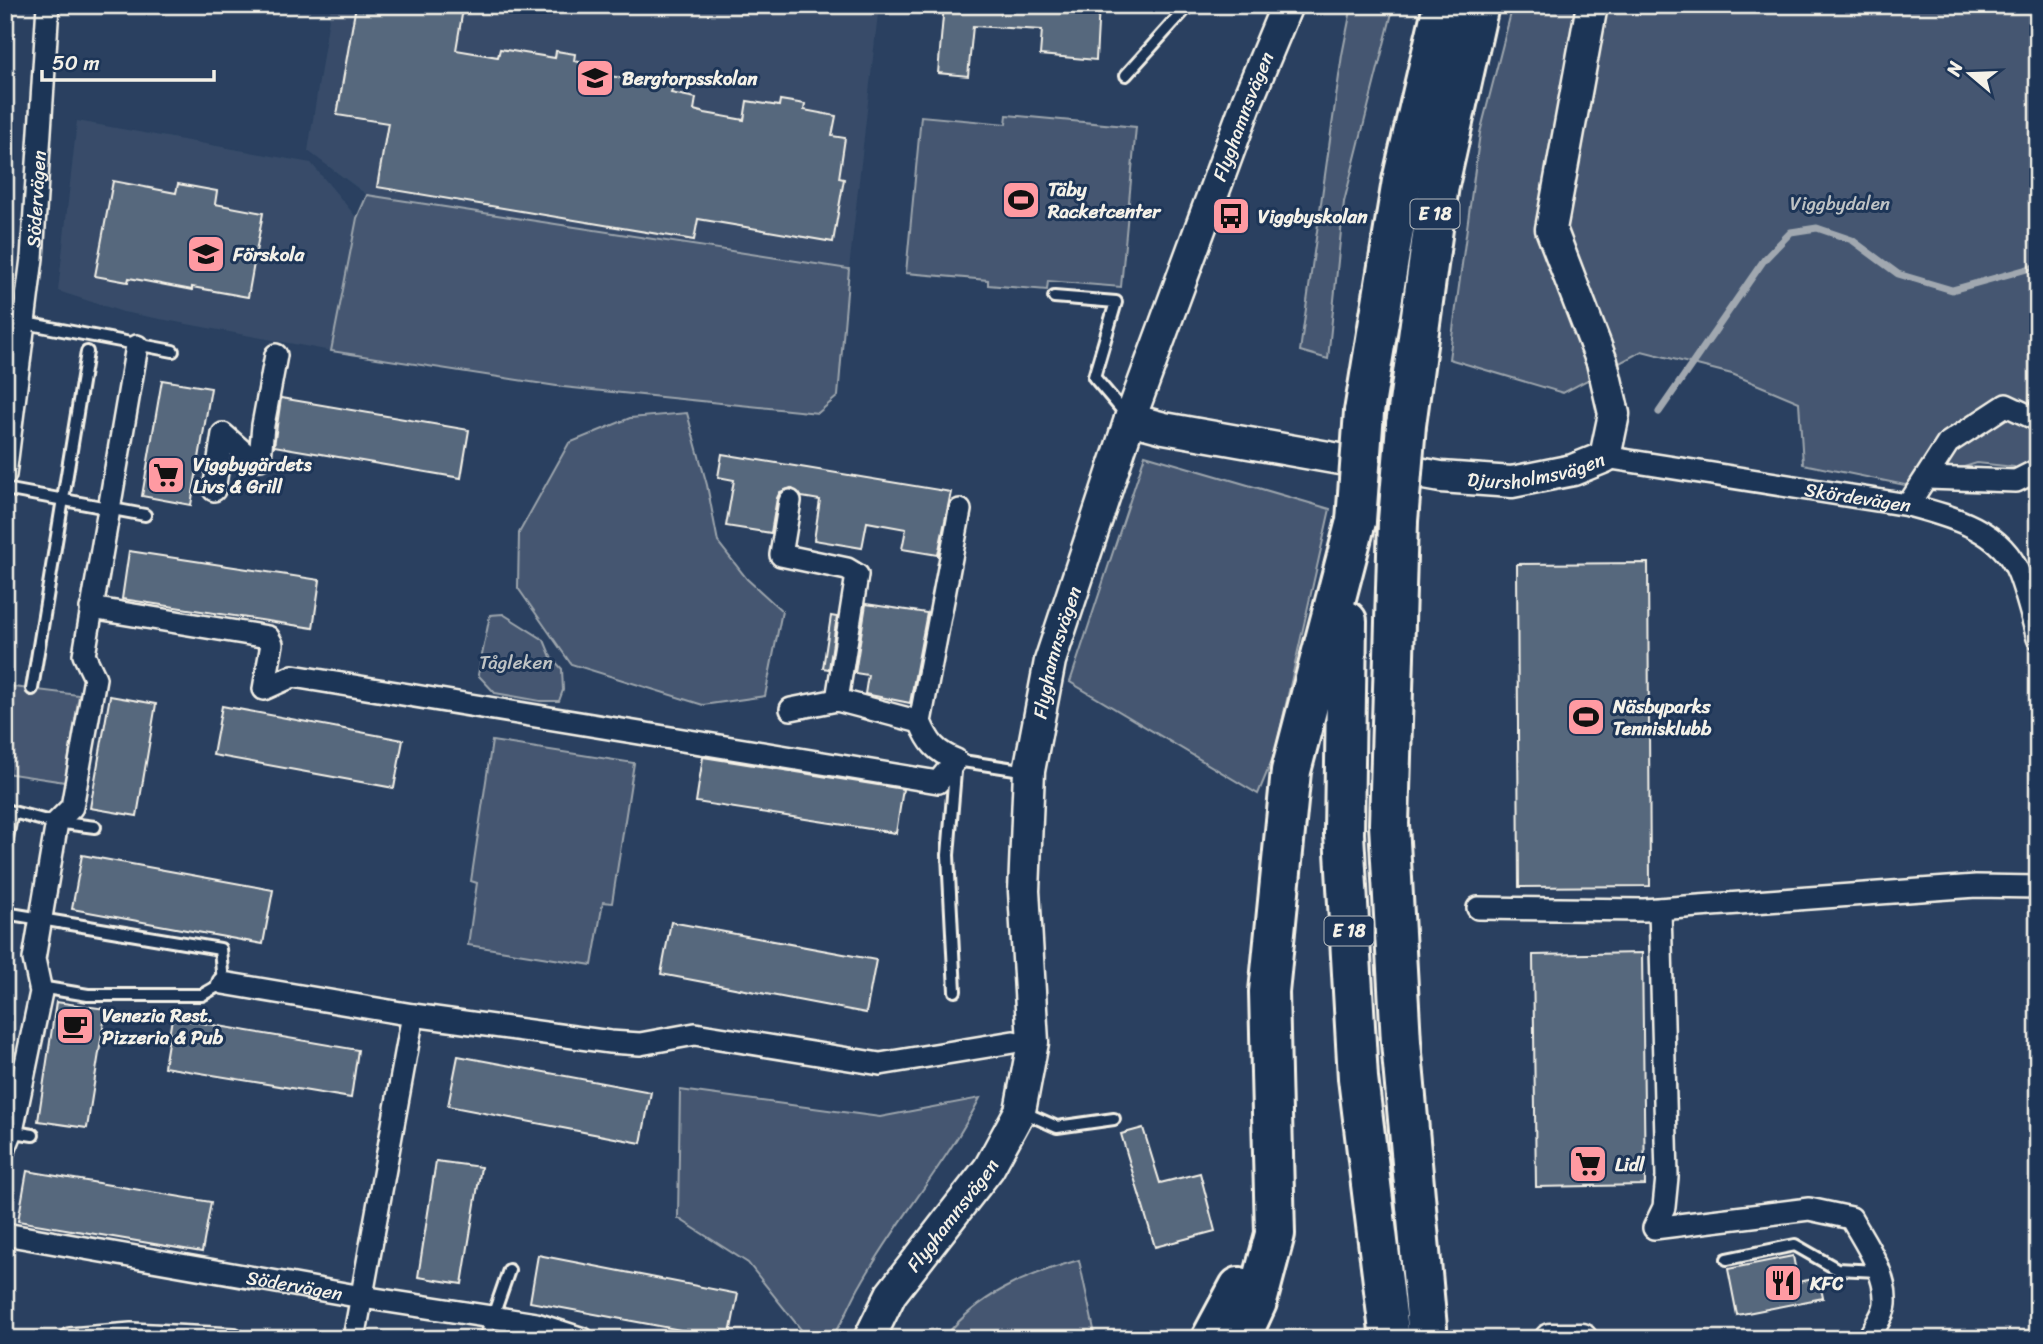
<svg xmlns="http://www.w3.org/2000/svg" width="2043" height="1344" viewBox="0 0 2043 1344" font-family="Sriracha,sans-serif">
	<rect width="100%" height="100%" fill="#2a4060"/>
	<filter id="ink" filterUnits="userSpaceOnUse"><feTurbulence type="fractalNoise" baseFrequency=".0143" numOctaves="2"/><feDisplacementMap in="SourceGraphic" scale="14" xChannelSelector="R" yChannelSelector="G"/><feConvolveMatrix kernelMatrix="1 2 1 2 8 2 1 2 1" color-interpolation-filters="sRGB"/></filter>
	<g filter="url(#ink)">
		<g fill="#374c69">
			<polygon points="331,5 879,5 849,269 367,195 308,151"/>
			<polygon points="77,121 311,163 357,218 331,351 123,312 58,291"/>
		</g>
		<g fill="#445771" stroke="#9ca4ac" stroke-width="2">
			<polygon points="1352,5 1394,5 1344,202 1328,359 1300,351 1342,55"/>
			<polygon points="1513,5 2038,5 2038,503 2014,467 1977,463 1905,485 1803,464 1799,402 1732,374 1642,351 1563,393 1449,359 1480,133"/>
			<polygon points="1007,115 1136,127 1121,287 1048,281 1047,290 988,285 988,280 906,273 921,116 1006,124"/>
			<polygon points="367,195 849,269 838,396 818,413 563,387 331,351 357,218"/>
			<polygon points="687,413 707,485 718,542 747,579 782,611 765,696 703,705 571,664 518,588 519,533 569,443 630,418"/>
			<polygon points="1145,455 1330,509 1275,753 1258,794 1070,682"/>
			<polygon points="503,614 544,640 551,657 562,669 563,690 559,701 540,701 495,693 478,675 490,615"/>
			<polygon points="5,686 79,695 65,782 5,773"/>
			<polygon points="492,741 634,763 612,903 603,902 592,965 468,945 477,883 471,881"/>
			<polygon points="5,1051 21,1053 5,1115"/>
			<path d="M 680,1090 L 880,1117 L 980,1098 C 946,1164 897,1220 861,1284 C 849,1304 845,1322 829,1339 L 807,1337 L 748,1263 L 678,1218 Z"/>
			<path d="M 1079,1260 L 1096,1339 L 943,1339 C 979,1294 1025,1275 1079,1260 Z"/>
		</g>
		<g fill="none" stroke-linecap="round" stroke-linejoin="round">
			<polyline stroke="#a1a8b0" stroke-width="7" points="1659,412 1764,260 1791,232 1817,228 1852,240 1898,274 1952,290 2038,266"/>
		</g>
		<g fill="#56677d" stroke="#f4f1e8" stroke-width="2">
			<polygon points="356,5 441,5 463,9 456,50 498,57 500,49 555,58 556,51 575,54 574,61 585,63 584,72 673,86 671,93 696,98 694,110 705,113 744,120 747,101 779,106 780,100 805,104 804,110 836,116 832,136 845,138 839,178 844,179 833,242 698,219 694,240 377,187 388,123 337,115"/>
			<polygon points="944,5 1099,5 1096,60 1040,55 1042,30 973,26 968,76 938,73"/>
			<polygon points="113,181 176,193 178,184 217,191 215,204 263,213 248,297 192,287 192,290 129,278 128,282 95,276"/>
			<polygon points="162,380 211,388 191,505 142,496"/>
			<polygon points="281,398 469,430 461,478 274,446"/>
			<polygon points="722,454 951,492 938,555 902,549 906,529 867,522 862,548 814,540 820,500 802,497 791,488 780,492 777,498 771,533 726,526 734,480 718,477"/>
			<polygon points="129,551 320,580 313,628 122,599"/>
			<polygon points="1648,563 1650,886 1519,887 1517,564"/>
			<polygon points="866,604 927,613 910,703 865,694 868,675 855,673"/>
			<polygon points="831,616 837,617 829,669 823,668"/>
			<polygon points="110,696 156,704 137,816 90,808"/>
			<polygon points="222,706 403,740 394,788 213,755"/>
			<polygon points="703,757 903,789 896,833 696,802"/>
			<polygon points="82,855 273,890 263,944 72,909"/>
			<polygon points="671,922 876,960 866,1013 661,974"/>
			<polygon points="1642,953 1645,1185 1536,1187 1533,955"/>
			<polygon points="56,1002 106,1009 87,1128 38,1121"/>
			<polygon points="172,1018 358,1050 351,1098 164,1067"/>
			<polygon points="458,1056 651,1092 641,1143 448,1106"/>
			<polygon points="1143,1128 1160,1183 1200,1173 1215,1231 1155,1247 1121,1134"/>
			<polygon points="436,1161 481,1167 462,1284 418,1277"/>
			<polygon points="27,1171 211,1202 202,1252 18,1221"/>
			<polygon points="538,1255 738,1294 729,1339 530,1302"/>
			<polygon points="1793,1256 1798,1282 1819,1278 1823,1298 1737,1315 1728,1269"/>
		</g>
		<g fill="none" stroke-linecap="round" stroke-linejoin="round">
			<defs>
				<g id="lane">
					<polyline points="1126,75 1189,5"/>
					<polyline points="1054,297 1116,302 1094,377 1128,417"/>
					<polyline points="25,323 173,351"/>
					<polyline points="5,489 145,515"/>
					<polyline points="32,689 87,352"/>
					<polyline points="5,810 47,821 95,827"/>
					<polyline points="5,849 12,812"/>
					<polyline points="5,913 220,949 223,983 202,995 88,995 40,987"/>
					<polyline points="955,991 948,855 956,760 1028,771"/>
					<polyline points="1023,1112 1057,1127 1114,1119"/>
					<polyline points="8,1131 33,1135"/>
					<polyline points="1727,1259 1795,1245 1837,1269 1878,1271"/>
					<polyline points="485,1339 509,1270"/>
				</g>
				<g id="street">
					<path id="s1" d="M 1605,457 L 1908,505 C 1949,516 2002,529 2019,574 C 2027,595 2032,617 2038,638"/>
					<path id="s2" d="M 5,475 L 32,258 L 48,5"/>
					<polyline points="1927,478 2016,481 2038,470"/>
					<polyline points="214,490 223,434 249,457 260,459 263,425 276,355"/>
					<polyline points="790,501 781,555 847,569 857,575 837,700"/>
					<polyline points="1908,505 1948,443 2006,405 2038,420"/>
					<path d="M 91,608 L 268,637 L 272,644 L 264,689 L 293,676 L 938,782 L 956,760 C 935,751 929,743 920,722 L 960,510"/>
					<polyline points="791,709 837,700 920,722"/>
					<polyline points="1478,908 1644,910 1976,886 2038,887"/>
					<path d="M 1660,909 L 1667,1177 L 1664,1207 L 1654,1228 L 1809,1209 L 1851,1218 C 1865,1243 1887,1273 1885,1304 C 1884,1315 1873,1329 1868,1339"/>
					<polyline points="223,983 413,1015 610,1042 640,1044 695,1034 880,1064 1013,1042"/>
					<polyline points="5,1148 12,1131 41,992 34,959 57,822 72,807 95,678 84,655 137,346"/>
					<path id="s3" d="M 5,1234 L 362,1297 L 536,1324 L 583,1339"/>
					<polyline points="70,1339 131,1334 234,1339"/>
					<polyline points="354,1339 413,1015"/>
				</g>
				<g id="secondary">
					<path id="s4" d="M 1130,419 L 1164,428 L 1441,477 L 1512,482 L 1573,470 L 1605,457 L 1614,414 L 1602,362 L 1551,229 L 1592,5"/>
					<path id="s5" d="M 869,1339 L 891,1294 L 989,1168 L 1020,1111 L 1033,1042 L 1024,891 L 1029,771 L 1050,661 L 1130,419 L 1248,99 L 1287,5"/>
					<polyline points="1550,1339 1582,1339"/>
				</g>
				<g id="highway">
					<polyline points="1364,412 1402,181 1443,5"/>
					<polyline points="1406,425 1439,185 1479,5"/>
					<polyline points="1398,521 1389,824 1401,1042 1428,1339"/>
					<polyline points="1347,621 1344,834 1358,1078 1390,1339"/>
					<polyline points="1211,1339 1239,1287"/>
					<polyline points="1240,1339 1257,1302 1275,1234 1269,992 1291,771 1356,521"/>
				</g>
			</defs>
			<use href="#lane" stroke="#f4f1e8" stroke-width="16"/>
			<use href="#street" stroke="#f4f1e8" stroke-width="26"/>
			<use href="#secondary" stroke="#f4f1e8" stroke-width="35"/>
			<use href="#highway" stroke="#f4f1e8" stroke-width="44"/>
			<use href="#lane" stroke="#1d3557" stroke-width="10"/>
			<use href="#street" stroke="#1d3557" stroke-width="21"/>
			<use href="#secondary" stroke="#1d3557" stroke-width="30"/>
			<use href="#highway" stroke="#1d3557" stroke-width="38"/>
			<defs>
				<g id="highway-bridge">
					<polyline points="1356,521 1364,412"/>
					<polyline points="1398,521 1406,425"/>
				</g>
			</defs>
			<use href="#highway-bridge" stroke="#f4f1e8" stroke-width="44" stroke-linecap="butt"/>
			<use href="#highway-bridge" stroke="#1d3557" stroke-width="38"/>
		</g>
	</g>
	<defs>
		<symbol id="school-square" viewBox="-11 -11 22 22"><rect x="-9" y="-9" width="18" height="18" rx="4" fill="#ff9aa2" stroke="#1d3557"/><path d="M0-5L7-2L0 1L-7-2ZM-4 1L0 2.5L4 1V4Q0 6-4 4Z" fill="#111"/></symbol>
		<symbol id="stadium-square" viewBox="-11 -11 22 22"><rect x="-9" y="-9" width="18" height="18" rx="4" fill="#ff9aa2" stroke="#1d3557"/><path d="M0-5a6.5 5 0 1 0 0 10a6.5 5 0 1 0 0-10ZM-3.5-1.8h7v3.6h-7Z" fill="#111"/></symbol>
		<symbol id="bus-square" viewBox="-11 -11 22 22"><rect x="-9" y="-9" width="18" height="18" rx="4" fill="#ff9aa2" stroke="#1d3557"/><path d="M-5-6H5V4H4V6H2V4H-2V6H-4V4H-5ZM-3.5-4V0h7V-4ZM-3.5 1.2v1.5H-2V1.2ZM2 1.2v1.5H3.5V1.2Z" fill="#111"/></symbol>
		<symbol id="supermarket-square" viewBox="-11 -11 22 22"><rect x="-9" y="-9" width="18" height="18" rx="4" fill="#ff9aa2" stroke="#1d3557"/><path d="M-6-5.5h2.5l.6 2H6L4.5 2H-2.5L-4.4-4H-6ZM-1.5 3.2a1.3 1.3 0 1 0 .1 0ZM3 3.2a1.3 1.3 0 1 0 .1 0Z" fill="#111"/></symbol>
		<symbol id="cafe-square" viewBox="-11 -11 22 22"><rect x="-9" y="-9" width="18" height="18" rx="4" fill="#ff9aa2" stroke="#1d3557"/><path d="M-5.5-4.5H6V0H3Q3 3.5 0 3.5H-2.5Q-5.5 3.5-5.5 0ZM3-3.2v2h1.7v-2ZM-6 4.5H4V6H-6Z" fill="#111"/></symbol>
		<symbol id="restaurant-square" viewBox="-11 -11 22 22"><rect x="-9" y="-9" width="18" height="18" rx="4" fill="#ff9aa2" stroke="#1d3557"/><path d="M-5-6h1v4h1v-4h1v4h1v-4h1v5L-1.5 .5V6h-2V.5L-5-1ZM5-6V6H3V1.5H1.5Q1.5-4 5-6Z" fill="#111"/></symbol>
	</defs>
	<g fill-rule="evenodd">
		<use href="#school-square" x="573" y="56" width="44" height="44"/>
		<use href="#stadium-square" x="999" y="178" width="44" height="44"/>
		<use href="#bus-square" x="1209" y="194" width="44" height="44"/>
		<use href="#school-square" x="184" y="232" width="44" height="44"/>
		<use href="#supermarket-square" x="144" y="453" width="44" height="44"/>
		<use href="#stadium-square" x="1564" y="695" width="44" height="44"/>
		<use href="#cafe-square" x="53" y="1004" width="44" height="44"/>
		<use href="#supermarket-square" x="1566" y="1142" width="44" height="44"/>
		<use href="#restaurant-square" x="1761" y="1261" width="44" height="44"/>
	</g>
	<g text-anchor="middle" stroke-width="6" stroke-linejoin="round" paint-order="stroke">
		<g fill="#1d3557" stroke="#b4b9bc" stroke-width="2">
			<rect x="1410.5" y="199.5" width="49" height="29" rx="5"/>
			<rect x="1324.5" y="916.5" width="49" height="29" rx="5"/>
		</g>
		<g font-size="18" font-weight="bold" fill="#f4f1e8">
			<text x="1435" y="220">E 18</text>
			<text x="1349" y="937">E 18</text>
		</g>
		<g font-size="19" font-weight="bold" fill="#f4f1e8" stroke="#1d3557" text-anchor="start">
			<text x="622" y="85">Bergtorpsskolan</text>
			<text x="1048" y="196">Täby<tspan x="1048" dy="22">Racketcenter</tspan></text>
			<text x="1258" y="223">Viggbyskolan</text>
			<text x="233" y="261">Förskola</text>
			<text x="193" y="471">Viggbygärdets<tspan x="193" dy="22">Livs &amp; Grill</tspan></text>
			<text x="1613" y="713">Näsbyparks<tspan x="1613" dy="22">Tennisklubb</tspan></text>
			<text x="102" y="1022">Venezia Rest.<tspan x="102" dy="22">Pizzeria &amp; Pub</tspan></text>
			<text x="1615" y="1171">Lidl</text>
			<text x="1810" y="1290">KFC</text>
		</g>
		<g font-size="19" fill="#f4f1e8" stroke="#1d3557">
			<text dy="7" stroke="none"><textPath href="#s5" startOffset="1306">Flyghamnsvägen</textPath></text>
			<text dy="7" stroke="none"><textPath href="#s2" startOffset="278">Södervägen</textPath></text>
			<text dy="7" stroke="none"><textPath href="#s4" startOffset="413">Djursholmsvägen</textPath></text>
			<text dy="7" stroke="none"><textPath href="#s1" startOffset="256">Skördevägen</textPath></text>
			<text dy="7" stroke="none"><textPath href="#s5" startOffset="738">Flyghamnsvägen</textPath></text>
			<text dy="7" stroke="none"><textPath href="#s5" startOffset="150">Flyghamnsvägen</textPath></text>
			<text dy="7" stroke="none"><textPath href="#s3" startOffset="294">Södervägen</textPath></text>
		</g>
		<g font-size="19" fill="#bfc3c4" stroke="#1d3557">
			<text x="1840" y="210">Viggbydalen</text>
			<text x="516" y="669">Tågleken</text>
		</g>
	</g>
	<rect width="2043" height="1344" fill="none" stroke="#1d3557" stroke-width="28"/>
	<rect x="14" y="14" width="2015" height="1316" fill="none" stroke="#f4f1e8" stroke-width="2.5" filter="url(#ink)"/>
	<g transform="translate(1970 74) rotate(289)" stroke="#1d3557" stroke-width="5" paint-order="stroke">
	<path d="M0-5L12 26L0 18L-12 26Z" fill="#f4f1e8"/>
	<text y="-10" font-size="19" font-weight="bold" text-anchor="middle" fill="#f4f1e8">N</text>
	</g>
	<path d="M42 70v10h172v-10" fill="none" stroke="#f4f1e8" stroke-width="3.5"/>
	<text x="52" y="70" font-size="21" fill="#f4f1e8" stroke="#1d3557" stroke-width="5" paint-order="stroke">50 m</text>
</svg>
